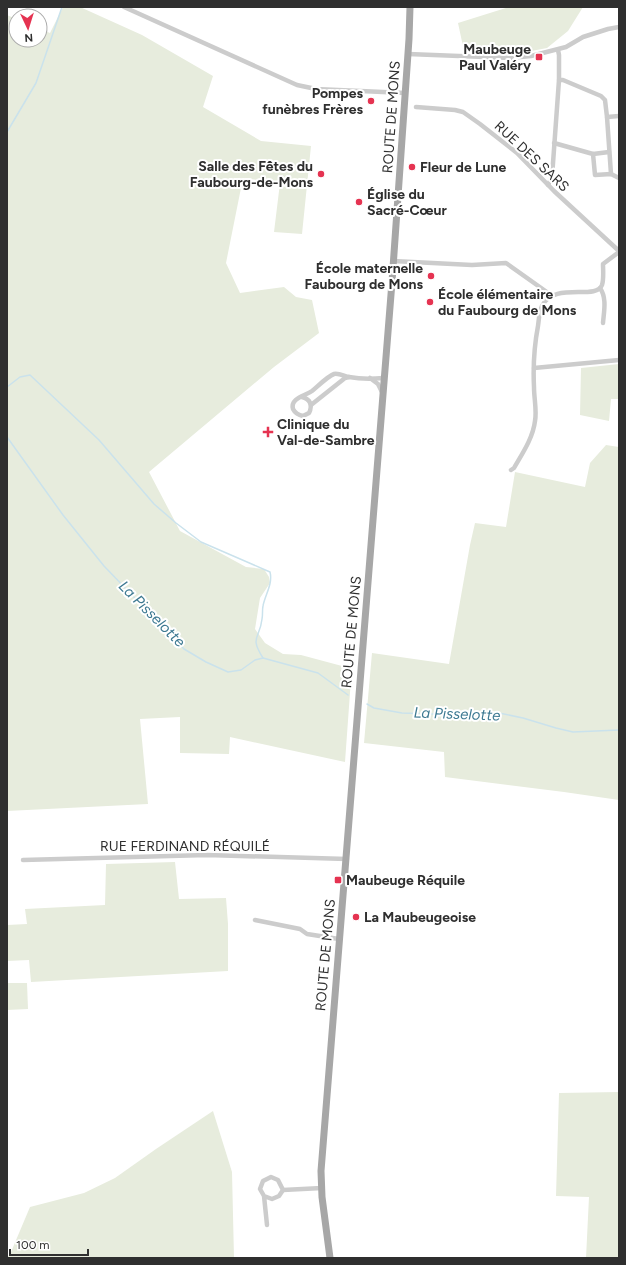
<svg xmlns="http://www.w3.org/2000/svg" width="626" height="1265" viewBox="0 0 626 1265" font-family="Figtree,sans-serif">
	<rect width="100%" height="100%" fill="#fff"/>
	<g fill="#e7ecdd">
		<polygon points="63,7 80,7 142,35 213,76 203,107 261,141 311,146 302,234 274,232 280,183 243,178 226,263 240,293 284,287 296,297 312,300 319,333 274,367 149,472 180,531 246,567 264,569 269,577 270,583 260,598 255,629 265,643 283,654 301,655 342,666 340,677 351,679 345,762 230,737 229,754 180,753 180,717 140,719 148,804 7,811 7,15 16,19 16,40 40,40 40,29 50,33"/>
		<polygon points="509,7 583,7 568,31 547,48 521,53 464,51 458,23"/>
		<polygon points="619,364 619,399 611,399 609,421 580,415 581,368"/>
		<polygon points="606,445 619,447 619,800 564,792 445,777 444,752 364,743 372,653 449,664 470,545 475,523 506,527 515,472 585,487 590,463"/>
		<polygon points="175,862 179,899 226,898 228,924 228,971 31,982 29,960 7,961 7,925 27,924 25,909 105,905 106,864"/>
		<polygon points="7,983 27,983 28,1009 7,1010"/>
		<polygon points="619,1092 619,1258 586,1258 589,1197 556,1196 559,1093"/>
		<polygon points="213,1111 232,1172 234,1258 7,1258 11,1252 30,1207 84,1193 115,1178 156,1149"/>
	</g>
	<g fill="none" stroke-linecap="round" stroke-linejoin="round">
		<g stroke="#cae2ec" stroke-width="1.5">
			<polyline points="7,132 36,83 62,7"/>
			<path d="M 7,387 L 20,377 L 30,375 L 99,440 L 154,504 L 176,523 L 201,542 L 270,572 C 273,584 265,595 263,606 C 262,610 263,615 262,619 C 260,639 249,636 263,658"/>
			<polyline points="7,437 63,515 104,566 184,649 206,662 228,672 241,670 255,660 263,658 318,673 348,695"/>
			<polyline points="367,704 374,708 402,713 433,714 499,713 523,718 556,728 573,732 619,730"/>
		</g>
		<g stroke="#ccc" stroke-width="4.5">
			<polyline points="124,7 297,85 316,89 405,93"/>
			<polyline points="408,54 510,58 531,56 566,47 583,37 608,29 619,27"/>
			<polyline points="559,80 563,80 601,96 605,100 607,117 619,116"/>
			<polyline points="416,107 455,110 463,112 480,124 517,153 554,191 619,251"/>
			<polyline points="607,117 611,174"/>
			<polyline points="554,143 593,154 595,175 611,174 619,178"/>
			<polyline points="593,154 609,152"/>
			<polyline points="548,185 552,177 559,80 559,55 558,50"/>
			<polyline points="393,261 472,265 506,263 551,295"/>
			<path d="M 600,288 C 607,298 604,311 603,323"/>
			<polyline points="534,368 619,360"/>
			<polyline points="370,378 378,384 382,392"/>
			<path d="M 302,397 C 310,399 313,405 309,413 L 303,416 C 298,415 295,413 293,409 C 290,398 305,396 312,391 C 317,387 328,376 334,374 C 339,373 344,376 349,377 C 360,379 372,379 383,378"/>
			<polyline points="311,405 345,378 349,377"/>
			<path d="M 511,470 L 514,468 C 522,454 533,438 535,421 C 537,410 534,399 534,387 C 533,367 534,347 538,326 C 539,319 539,312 542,306 C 554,281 596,301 602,285 C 604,279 603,270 603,264 L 619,252"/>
			<polyline points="23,860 207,855 347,859"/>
			<polyline points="255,920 300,929 307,934 339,939"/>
			<polyline points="283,1190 322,1188"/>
			<polyline points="264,1196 272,1199 279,1196 283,1190 278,1180 271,1177 263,1181 260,1189 264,1196 267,1225"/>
		</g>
		<polyline stroke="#a7a7a7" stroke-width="7" points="330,1258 322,1197 321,1171 392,282 409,39 410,7"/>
	</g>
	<g fill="#e53351" stroke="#fff" stroke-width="1.5">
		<rect x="535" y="53" width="8" height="8" rx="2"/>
		<circle cx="371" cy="101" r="4"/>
		<circle cx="412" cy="167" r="4"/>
		<circle cx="321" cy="174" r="4"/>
		<circle cx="359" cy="202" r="4"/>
		<circle cx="431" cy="276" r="4"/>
		<circle cx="430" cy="302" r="4"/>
		<path d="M266 426h4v4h4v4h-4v4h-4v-4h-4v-4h4z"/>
		<rect x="334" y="876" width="8" height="8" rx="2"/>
		<circle cx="356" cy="917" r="4"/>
	</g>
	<g text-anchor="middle" stroke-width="4" stroke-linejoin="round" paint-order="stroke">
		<g font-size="14" font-weight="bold" fill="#2f2f2f" stroke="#fff" text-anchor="start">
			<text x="531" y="54" text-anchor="end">Maubeuge<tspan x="531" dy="16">Paul Valéry</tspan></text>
			<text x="363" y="98" text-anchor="end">Pompes<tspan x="363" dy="16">funèbres Frères</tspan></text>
			<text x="313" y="171" text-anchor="end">Salle des Fêtes du<tspan x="313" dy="16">Faubourg-de-Mons</tspan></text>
			<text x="420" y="172">Fleur de Lune</text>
			<text x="367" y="199">Église du<tspan x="367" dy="16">Sacré-Cœur</tspan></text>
			<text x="423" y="273" text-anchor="end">École maternelle<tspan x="423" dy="16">Faubourg de Mons</tspan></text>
			<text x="438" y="299">École élémentaire<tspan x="438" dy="16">du Faubourg de Mons</tspan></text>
			<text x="277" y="429">Clinique du<tspan x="277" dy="16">Val-de-Sambre</tspan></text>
			<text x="346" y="885">Maubeuge Réquile</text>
			<text x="364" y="922">La Maubeugeoise</text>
		</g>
		<g font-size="14" fill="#2f2f2f" stroke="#fff">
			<text transform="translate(391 117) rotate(-86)" y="5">ROUTE DE MONS</text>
			<text transform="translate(532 156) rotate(43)" y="5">RUE DES SARS</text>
			<text transform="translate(351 632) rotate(-85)" y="5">ROUTE DE MONS</text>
			<text x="185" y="851">RUE FERDINAND RÉQUILÉ</text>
			<text transform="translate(325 955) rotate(-85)" y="5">ROUTE DE MONS</text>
		</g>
		<g font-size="15" font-style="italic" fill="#3d7992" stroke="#fff">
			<text transform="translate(152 614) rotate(45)" y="5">La Pisselotte</text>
			<text transform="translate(457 714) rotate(2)" y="5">La Pisselotte</text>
		</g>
	</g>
	<rect width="626" height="1265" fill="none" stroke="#2f2f2f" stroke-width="16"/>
	<g transform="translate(28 28) rotate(176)"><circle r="19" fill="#ffffff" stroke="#acacac"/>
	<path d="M0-3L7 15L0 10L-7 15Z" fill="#e53351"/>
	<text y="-6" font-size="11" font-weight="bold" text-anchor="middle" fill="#2f2f2f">N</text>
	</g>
	<path d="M10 1249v6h78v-6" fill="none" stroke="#2f2f2f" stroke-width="2"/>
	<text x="16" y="1249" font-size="12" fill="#2f2f2f" stroke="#ffffff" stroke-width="3" paint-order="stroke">100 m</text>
</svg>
